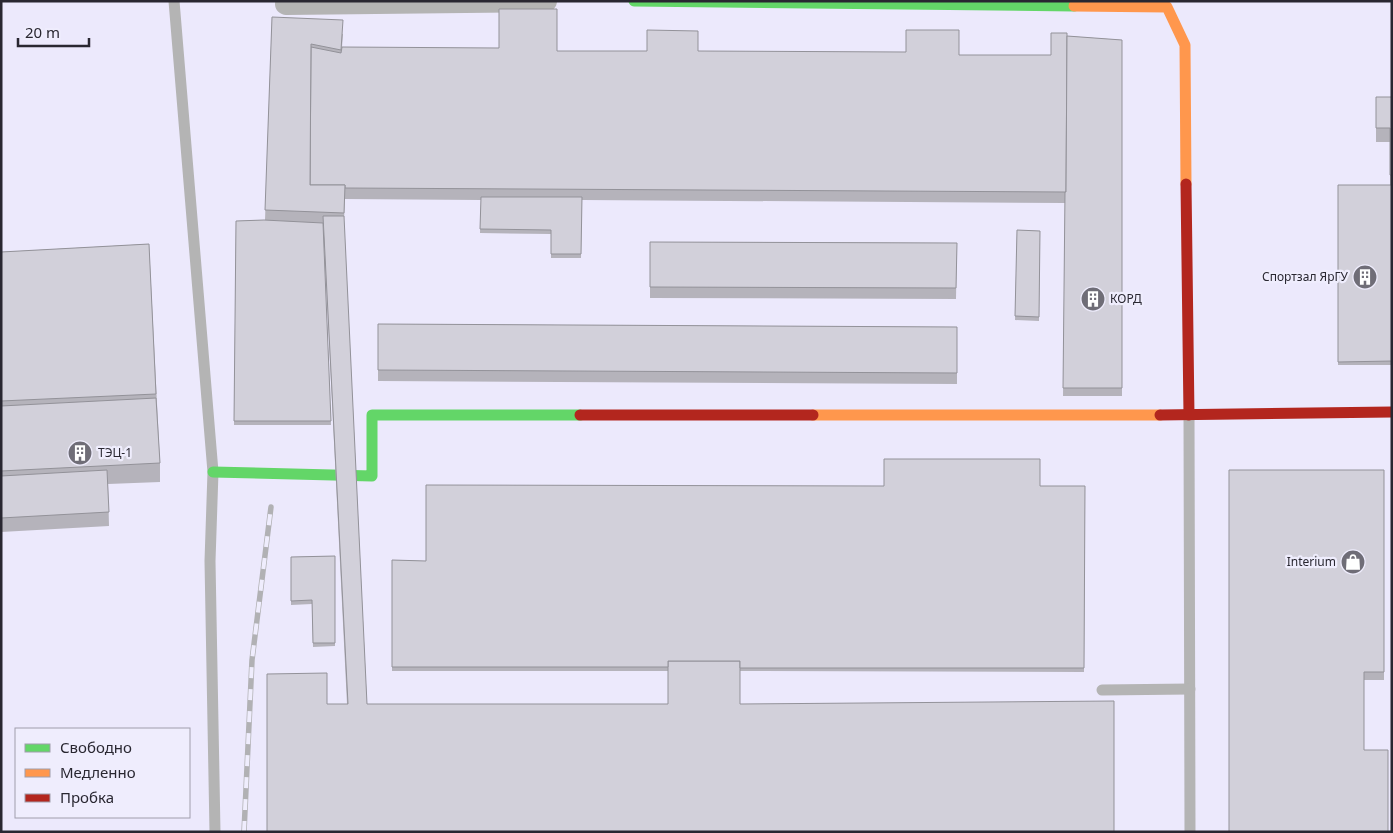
<svg xmlns="http://www.w3.org/2000/svg" width="1393" height="833" viewBox="0 0 1393 833" font-family="'Noto Sans',sans-serif">
	<rect width="100%" height="100%" fill="#f2f0fa"/>
	<path fill="#ece9fc" fill-rule="evenodd" d="M 1,1 L 1392,1 L 1390,189 L 1338,190 L 1338,365 L 1392,365 L 1392,832 L 1,832 ZM 16,729 L 189,729 L 189,817 L 16,817 Z"/>
	<g fill="none" stroke-linecap="round" stroke-linejoin="round">
		<g stroke="#b4b4b4" stroke-width="11">
			<polyline points="174,1 213,472 210,561 215,832"/>
			<polyline points="1189,415 1190,832"/>
			<polyline points="1102,690 1190,689"/>
		</g>
		<polyline stroke="#b4b4b4" stroke-width="22" points="286,4 546,1"/>
		<g stroke="#63d668" stroke-width="11">
			<polyline points="634,1 1074,6"/>
			<polyline points="213,472 372,476 372,415 580,415"/>
		</g>
		<g stroke="#ff974d" stroke-width="11">
			<polyline points="1074,6 1167,7 1185,45 1186,184"/>
			<polyline points="813,415 1160,415"/>
		</g>
		<g stroke="#b3261e" stroke-width="11">
			<polyline points="1186,184 1189,415"/>
			<polyline points="580,415 813,415"/>
			<polyline points="1160,415 1392,412"/>
		</g>
		<defs>
			<polyline id="rail" points="244,832 252,660 271,507"/>
		</defs>
		<use href="#rail" stroke="#b1b1b4" stroke-width="5.5"/>
		<use href="#rail" stroke="#efedfd" stroke-width="4" stroke-dasharray="11" stroke-linecap="butt"/>
	</g>
	<g fill="#b5b3bb">
		<polygon points="272,17 343,34 342,47 557,51 698,51 959,55 1051,55 1067,36 1122,40 1122,396 1063,396 1065,203 582,200 581,258 551,258 551,234 480,233 481,200 345,199 344,221 367,704 668,704 668,671 392,671 392,560 426,561 884,486 1085,486 1084,672 740,671 740,704 1114,832 327,704 347,704 324,241 331,425 234,425 236,221 265,220"/>
		<polygon points="1376,97 1392,97 1392,365 1338,365 1338,185 1390,185 1390,142 1376,142"/>
		<polygon points="1017,230 1040,231 1039,321 1015,320"/>
		<polygon points="650,242 957,243 956,299 650,298"/>
		<polygon points="149,244 160,463 160,482 108,484 109,526 1,532 1,252"/>
		<polygon points="378,324 957,327 957,384 378,381"/>
		<polygon points="1384,470 1384,680 1364,680 1229,832"/>
		<polygon points="335,556 335,646 313,647 312,604 291,605 291,557"/>
	</g>
	<g fill="#d2d0da" stroke="#939299">
		<polygon points="499,9 557,9 557,51 647,51 647,30 698,31 698,51 906,52 906,30 959,30 959,55 1051,55 1051,33 1067,33 1066,192 345,188 345,185 310,185 311,47 341,53 342,47 499,48"/>
		<polygon points="272,17 343,20 341,50 311,44 310,185 345,185 344,213 265,210"/>
		<polygon points="1067,36 1122,40 1122,388 1063,388 1065,192 1066,192"/>
		<polygon points="1376,97 1392,97 1392,175 1390,175 1390,128 1376,128"/>
		<polygon points="1338,185 1392,185 1392,361 1338,362"/>
		<polygon points="481,197 582,197 581,254 551,254 551,230 480,229"/>
		<polygon points="323,216 344,216 367,704 668,704 668,661 740,661 740,704 1114,701 1114,832 267,832 267,674 327,673 327,704 348,704"/>
		<polygon points="264,220 323,223 331,421 234,421 236,221"/>
		<polygon points="1017,230 1040,231 1039,317 1015,316"/>
		<polygon points="650,242 957,243 956,288 650,287"/>
		<polygon points="149,244 156,394 1,401 1,252"/>
		<polygon points="378,324 957,327 957,373 378,370"/>
		<polygon points="156,398 160,463 1,471 1,406"/>
		<polygon points="884,459 1040,459 1040,486 1085,486 1084,668 740,668 740,661 668,661 668,667 392,667 392,560 426,561 426,485 884,486"/>
		<polygon points="107,470 109,512 1,518 1,476"/>
		<polygon points="1229,470 1384,470 1384,672 1364,672 1364,750 1388,750 1388,832 1229,832"/>
		<polygon points="335,556 335,643 313,643 312,600 291,601 291,557"/>
	</g>
	<defs>
		<symbol id="building-disc" viewBox="-11 -11 22 22"><circle r="9.5" fill="#6f6d77" stroke="#efedfd"/><path d="M-4-6H4V6H1V3H-1V6H-4ZM-2.5-4.3h1.7v1.8h-1.7ZM.8-4.3h1.7v1.8H.8ZM-2.5-1h1.7V.8h-1.7ZM.8-1h1.7V.8H.8Z" fill="#fff"/></symbol>
		<symbol id="shop-disc" viewBox="-11 -11 22 22"><circle r="9.5" fill="#6f6d77" stroke="#efedfd"/><path d="M-5-2.5h2.3a2.7 3.5 0 0 1 5.4 0H5L5.5 6h-11ZM-1.5-2.5h3a1.5 2.3 0 0 0-3 0Z" fill="#fff"/></symbol>
	</defs>
	<g fill-rule="evenodd">
		<use href="#building-disc" x="1351" y="263" width="28" height="28"/>
		<use href="#building-disc" x="1079" y="285" width="28" height="28"/>
		<use href="#building-disc" x="66" y="439" width="28" height="28"/>
		<use href="#shop-disc" x="1339" y="548" width="28" height="28"/>
	</g>
	<g text-anchor="middle" stroke-width="4.5" stroke-linejoin="round" paint-order="stroke">
		<g font-size="12" fill="#292731" stroke="#efedfd" text-anchor="end">
			<text x="1348" y="281">Cпортзал ЯрГУ</text>
			<text x="1110" y="303" text-anchor="start">КОРД</text>
			<text x="98" y="457" text-anchor="start">ТЭЦ-1</text>
			<text x="1336" y="566">Interium</text>
		</g>
	</g>
	<rect width="1393" height="833" fill="none" stroke="#292731" stroke-width="5"/>
	<rect x="15" y="728" width="175" height="90" fill="#efedfd" stroke="#a09eab"/>
	<rect x="25" y="744" width="25" height="8" fill="#63d668" stroke="#a09eab"/>
	<text x="60" y="753" font-size="15" fill="#292731">Свободно</text>
	<rect x="25" y="769" width="25" height="8" fill="#ff974d" stroke="#a09eab"/>
	<text x="60" y="778" font-size="15" fill="#292731">Медленно</text>
	<rect x="25" y="794" width="25" height="8" fill="#b3261e" stroke="#a09eab"/>
	<text x="60" y="803" font-size="15" fill="#292731">Пробка</text>
	<path d="M18 38v8h71v-8" fill="none" stroke="#292731" stroke-width="2.5"/>
	<text x="25" y="38" font-size="15" fill="#292731" stroke="#efedfd" stroke-width="4" paint-order="stroke">20 m</text>
</svg>
